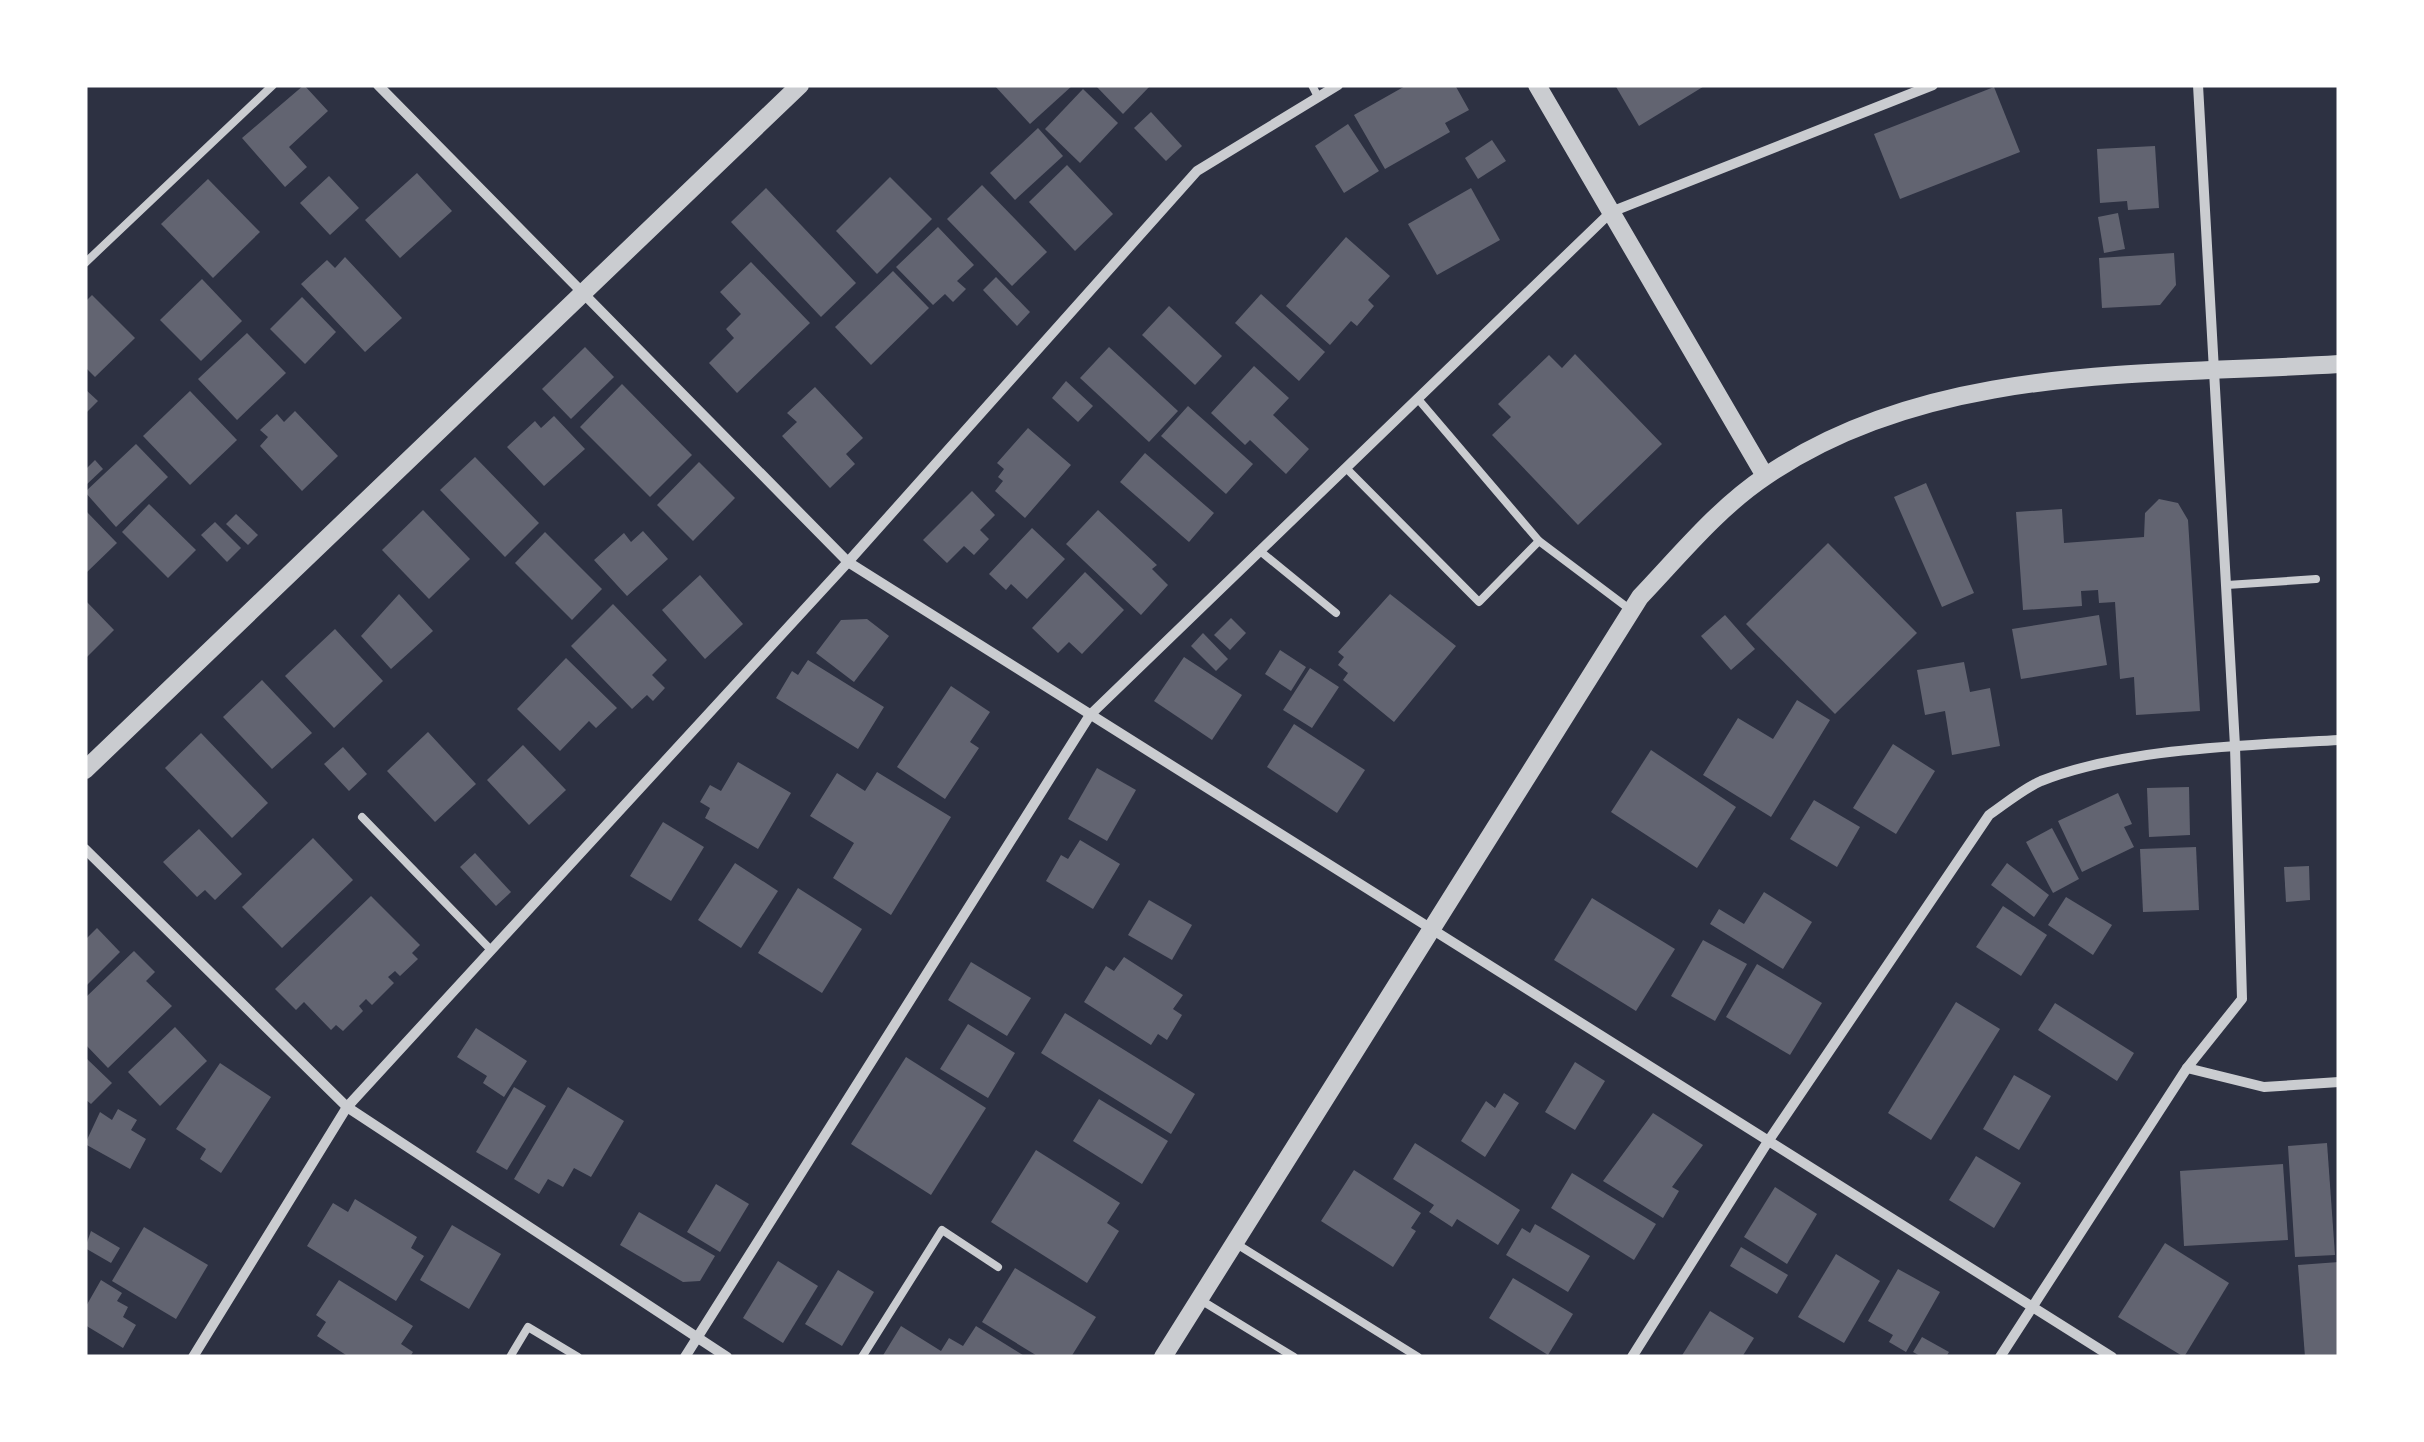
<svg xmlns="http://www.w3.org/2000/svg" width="2424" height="1442" viewBox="0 0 2424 1442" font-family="Mulish,sans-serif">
	<rect width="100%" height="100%" fill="#2d3142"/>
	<g fill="#626471">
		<polygon points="304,85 328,111 289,147 307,167 285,187 242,138"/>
		<polygon points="994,85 1073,85 1030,124"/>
		<polygon points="1095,85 1151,85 1123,114"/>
		<polygon points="1407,85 1455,85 1469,110 1445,123 1450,132 1385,169 1354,115"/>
		<polygon points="1615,85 1706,85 1639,126"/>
		<polygon points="1994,87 2020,152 1900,199 1874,134"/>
		<polygon points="1083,89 1118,123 1080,163 1045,129"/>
		<polygon points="1151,112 1182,146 1166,161 1134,128"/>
		<polygon points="1348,124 1379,171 1344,193 1315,146"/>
		<polygon points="1038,128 1063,156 1015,200 990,173"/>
		<polygon points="1492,140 1506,161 1478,179 1465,158"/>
		<polygon points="2155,146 2159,208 2128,210 2127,201 2100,203 2097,149"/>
		<polygon points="1067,165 1113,214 1075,251 1029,202"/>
		<polygon points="417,173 452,211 400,258 365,220"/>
		<polygon points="329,176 359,208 330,235 300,203"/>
		<polygon points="890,177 932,219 877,274 836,231"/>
		<polygon points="208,179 260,232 213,278 161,224"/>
		<polygon points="982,185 1047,252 1012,286 947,219"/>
		<polygon points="766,188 856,283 821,317 731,222"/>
		<polygon points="1471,188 1500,240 1437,275 1408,224"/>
		<polygon points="2118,213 2125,249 2104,253 2098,217"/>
		<polygon points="938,227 974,265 957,281 966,289 953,302 945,294 933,305 896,267"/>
		<polygon points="1346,237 1390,276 1368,300 1374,306 1357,326 1351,321 1330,345 1286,306"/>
		<polygon points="2174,253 2176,285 2160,305 2102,308 2099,258"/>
		<polygon points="345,257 402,318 365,352 301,284 327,260 335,268"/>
		<polygon points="751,262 810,323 737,393 709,363 734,338 726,329 741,314 720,292"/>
		<polygon points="893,271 929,308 871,365 835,327"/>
		<polygon points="996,277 1030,312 1017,326 983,290"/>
		<polygon points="202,279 242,321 201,361 160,320"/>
		<polygon points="1261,294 1325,352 1299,381 1235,323"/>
		<polygon points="92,295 135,338 95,377 85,367 85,302"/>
		<polygon points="302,297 336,332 305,364 270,329"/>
		<polygon points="1169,306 1222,356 1195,385 1142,335"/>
		<polygon points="247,333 286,373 237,420 198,379"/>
		<polygon points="585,347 614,377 571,419 542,389"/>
		<polygon points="1109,347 1178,411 1149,442 1080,378"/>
		<polygon points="1575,354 1662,444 1578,525 1492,435 1511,417 1498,404 1549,355 1562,368"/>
		<polygon points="1254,366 1289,398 1273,415 1309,449 1286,474 1250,440 1245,445 1211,413"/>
		<polygon points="1066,381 1093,406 1078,422 1052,398"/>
		<polygon points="622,384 692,455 650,497 580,427"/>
		<polygon points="815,387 863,438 846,454 855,464 830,488 782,436 797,422 787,413"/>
		<polygon points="85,389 98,401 85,414"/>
		<polygon points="190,391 237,440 190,485 143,436"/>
		<polygon points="1188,406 1253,464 1226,494 1161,436"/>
		<polygon points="295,411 338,456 302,491 260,446 268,437 260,430 277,414 284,422"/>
		<polygon points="554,416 585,449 544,486 507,447 535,421 541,428"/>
		<polygon points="1028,428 1071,465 1025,518 995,491 1003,481 998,477 1004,469 997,463"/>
		<polygon points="136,444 168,477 116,527 85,492"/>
		<polygon points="1145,453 1214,513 1189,542 1120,482"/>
		<polygon points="475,457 539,523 505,557 440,490"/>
		<polygon points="95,460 103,469 85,486 85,470"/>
		<polygon points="699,462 735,498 693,541 657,505"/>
		<polygon points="1926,483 1974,593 1942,607 1894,497"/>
		<polygon points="972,491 995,515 980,530 989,539 974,555 964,546 947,563 923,540"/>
		<polygon points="2159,499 2178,503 2188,520 2200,711 2136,715 2134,677 2120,679 2115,602 2099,603 2098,590 2081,591 2082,606 2023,610 2016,512 2062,509 2064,543 2144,537 2145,513"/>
		<polygon points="149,504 196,550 168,578 122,532"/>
		<polygon points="85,510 117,543 85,574"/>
		<polygon points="423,510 470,559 429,599 382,550"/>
		<polygon points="1098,510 1157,565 1152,569 1168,585 1141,615 1066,544"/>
		<polygon points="236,514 258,535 248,545 226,524"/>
		<polygon points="215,522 241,548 227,562 201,535"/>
		<polygon points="1032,528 1065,559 1027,599 1011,584 1006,590 989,574"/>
		<polygon points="643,531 668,559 627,596 594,560 624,533 631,542"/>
		<polygon points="545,532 602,589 572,620 515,563"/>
		<polygon points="1828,543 1917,633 1835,714 1746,624"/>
		<polygon points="1085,572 1124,610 1082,654 1069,642 1058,653 1032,628"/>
		<polygon points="700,575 743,624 705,659 662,610"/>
		<polygon points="399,594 433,631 391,669 361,636"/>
		<polygon points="1390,594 1456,646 1394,722 1343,680 1348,673 1338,665 1344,657 1338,652"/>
		<polygon points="85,600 114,630 85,659"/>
		<polygon points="613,604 667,660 652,675 665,688 653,701 647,695 632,709 571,646"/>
		<polygon points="1725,615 1755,649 1731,670 1701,636"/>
		<polygon points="2099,615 2107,665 2021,679 2012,629"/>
		<polygon points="1231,618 1246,633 1230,650 1214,635"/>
		<polygon points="867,619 889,636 854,682 816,653 841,620"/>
		<polygon points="335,629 383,681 334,728 285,676"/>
		<polygon points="1203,633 1228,659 1216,671 1191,646"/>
		<polygon points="1280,650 1306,667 1291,691 1265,674"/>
		<polygon points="1184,657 1242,695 1212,740 1154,701"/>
		<polygon points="566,658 617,708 596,728 589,721 560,751 517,709"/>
		<polygon points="808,660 884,707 858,749 776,698 792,671 798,675"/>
		<polygon points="1964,662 1970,692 1990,688 2000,746 1952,755 1945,711 1925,715 1917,670"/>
		<polygon points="1310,668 1339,687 1312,728 1283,710"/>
		<polygon points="262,680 312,733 272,769 223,717"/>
		<polygon points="951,686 990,712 970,742 979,748 945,799 897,767"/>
		<polygon points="1797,700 1830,720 1771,817 1703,775 1738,718 1773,739"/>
		<polygon points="1294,724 1365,770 1337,813 1267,767"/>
		<polygon points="428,732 476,784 435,822 387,771"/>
		<polygon points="201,733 268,803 232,838 165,768"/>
		<polygon points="1893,744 1935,771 1896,834 1853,808"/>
		<polygon points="523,745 566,790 529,825 487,780"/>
		<polygon points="343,747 367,774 349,791 324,764"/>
		<polygon points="1651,750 1736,807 1697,868 1611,812"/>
		<polygon points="738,762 791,793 758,849 705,818 710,808 700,802 710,785 721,791"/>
		<polygon points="1097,768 1136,790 1107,841 1068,819"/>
		<polygon points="877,772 951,817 891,915 833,878 854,843 810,816 837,773 865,791"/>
		<polygon points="2189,787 2190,835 2149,837 2147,788"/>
		<polygon points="2118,793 2132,824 2124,827 2134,847 2082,872 2058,821"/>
		<polygon points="1814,800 1860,827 1837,867 1790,839"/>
		<polygon points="663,822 704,847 671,901 630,876"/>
		<polygon points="2052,828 2079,879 2053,893 2026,842"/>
		<polygon points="199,829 242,874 215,900 205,890 197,897 163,862"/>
		<polygon points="313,838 353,880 282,948 242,907"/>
		<polygon points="1080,840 1120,864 1093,909 1046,881 1061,855 1068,859"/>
		<polygon points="2196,847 2199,910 2143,912 2140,849"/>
		<polygon points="475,853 511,892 496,906 460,867"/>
		<polygon points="735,863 778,891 741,948 698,920"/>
		<polygon points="2007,863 2049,895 2034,917 1991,885"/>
		<polygon points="2309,866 2310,900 2286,902 2284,867"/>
		<polygon points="798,888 862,929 822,993 758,953"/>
		<polygon points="1764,892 1812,922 1783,969 1710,924 1719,909 1744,924"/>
		<polygon points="371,896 420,945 412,953 418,959 400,976 395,971 388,977 394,983 372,1005 366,999 359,1006 363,1011 343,1031 336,1025 331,1030 304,1002 296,1010 275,989"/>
		<polygon points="2066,897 2112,925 2093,955 2048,925"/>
		<polygon points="1592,898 1675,949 1636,1011 1554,960"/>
		<polygon points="1149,900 1192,925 1172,960 1128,935"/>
		<polygon points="2003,906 2047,935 2021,976 1976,947"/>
		<polygon points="97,928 120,952 85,987 85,940"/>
		<polygon points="1703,940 1747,964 1715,1021 1671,996"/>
		<polygon points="134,951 155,972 146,981 172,1006 108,1068 85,1044 85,998"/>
		<polygon points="1124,957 1183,995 1173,1009 1182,1015 1167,1040 1158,1034 1151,1045 1084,1002 1106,966 1114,971"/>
		<polygon points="971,962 1031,998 1007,1036 948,1000"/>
		<polygon points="1757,964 1822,1003 1790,1055 1726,1017"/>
		<polygon points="1956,1002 2000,1029 1931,1140 1888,1113"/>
		<polygon points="2055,1003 2134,1053 2117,1081 2038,1030"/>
		<polygon points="1065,1013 1195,1094 1171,1134 1041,1053"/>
		<polygon points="968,1024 1015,1053 988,1098 940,1069"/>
		<polygon points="175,1027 207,1061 160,1106 128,1072"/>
		<polygon points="476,1028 527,1061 504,1097 483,1083 487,1076 457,1057"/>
		<polygon points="85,1057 112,1083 91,1104 85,1099"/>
		<polygon points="906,1057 986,1108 931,1195 851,1144"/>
		<polygon points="1575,1062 1605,1081 1575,1130 1545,1112"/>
		<polygon points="220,1063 271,1097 221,1173 200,1159 206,1149 176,1129"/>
		<polygon points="2014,1075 2051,1096 2019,1150 1983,1129"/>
		<polygon points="514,1087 546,1106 507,1170 476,1152"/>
		<polygon points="568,1087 624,1121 591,1177 574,1168 563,1187 548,1179 539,1194 514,1179"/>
		<polygon points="1504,1093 1519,1103 1485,1157 1461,1141 1486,1101 1495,1108"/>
		<polygon points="1099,1099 1168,1141 1142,1184 1073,1141"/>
		<polygon points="118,1109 137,1120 131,1130 146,1139 130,1169 85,1144 100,1112 112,1120"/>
		<polygon points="1653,1113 1703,1145 1672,1187 1679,1191 1663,1218 1603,1181"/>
		<polygon points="1415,1143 1520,1210 1498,1245 1457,1219 1452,1227 1429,1212 1434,1205 1393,1179"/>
		<polygon points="2327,1143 2335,1255 2295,1257 2288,1146"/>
		<polygon points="1036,1150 1120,1203 1107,1223 1119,1231 1087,1283 991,1222"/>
		<polygon points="1976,1156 2021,1183 1994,1228 1949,1200"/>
		<polygon points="2283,1164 2288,1240 2184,1246 2180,1171"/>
		<polygon points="1354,1170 1421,1213 1411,1228 1416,1231 1393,1267 1321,1221"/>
		<polygon points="1572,1173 1656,1224 1634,1260 1551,1208"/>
		<polygon points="716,1184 749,1204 720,1252 687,1232"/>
		<polygon points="1775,1187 1817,1214 1787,1264 1744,1237"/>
		<polygon points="355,1199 417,1237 411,1248 424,1256 396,1301 307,1246 333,1203 348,1212"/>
		<polygon points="639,1212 715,1256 700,1281 683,1282 620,1245"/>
		<polygon points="1535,1224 1590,1256 1568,1292 1506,1255 1522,1228 1530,1233"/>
		<polygon points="452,1225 501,1254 469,1309 420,1280"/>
		<polygon points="144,1227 208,1265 176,1319 112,1281"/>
		<polygon points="91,1231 120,1248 111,1263 85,1248"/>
		<polygon points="2165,1243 2229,1283 2184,1357 2118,1317"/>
		<polygon points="1741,1247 1788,1275 1777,1294 1730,1266"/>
		<polygon points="1836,1254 1880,1281 1844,1343 1798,1317"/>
		<polygon points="778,1261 818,1286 783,1343 743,1318"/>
		<polygon points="2339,1262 2339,1355 2305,1357 2298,1265"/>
		<polygon points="1015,1268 1096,1317 1071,1357 1039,1357 982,1322"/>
		<polygon points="1898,1269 1940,1292 1906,1352 1889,1342 1893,1335 1868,1321"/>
		<polygon points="838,1270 874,1292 842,1346 805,1324"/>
		<polygon points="1513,1278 1573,1314 1548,1355 1489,1318"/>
		<polygon points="101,1280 122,1293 117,1301 128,1307 123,1317 136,1325 123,1348 85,1325 85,1308"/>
		<polygon points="339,1280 413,1326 401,1344 413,1352 410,1357 349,1357 317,1336 326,1322 316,1315"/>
		<polygon points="1710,1311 1754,1338 1742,1357 1681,1357"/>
		<polygon points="901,1326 941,1351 949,1338 963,1346 976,1326 1026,1357 882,1357"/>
		<polygon points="1922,1337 1949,1352 1946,1357 1922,1357 1913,1352"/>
	</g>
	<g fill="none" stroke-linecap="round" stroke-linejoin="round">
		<g stroke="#caccd0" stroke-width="8">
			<polyline points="1312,85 1318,97"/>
			<polyline points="85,263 273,85"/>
			<polyline points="1418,399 1539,541 1632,611"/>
			<polyline points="1346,468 1479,602 1539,541"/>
			<polyline points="1260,551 1336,613"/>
			<polyline points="2227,585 2316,579"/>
			<polyline points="362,817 491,950"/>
			<polyline points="1235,1243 1418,1357"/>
			<polyline points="1199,1299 1294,1357"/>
			<polyline points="510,1357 528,1327 578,1357"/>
			<polyline points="862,1357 942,1230 998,1267"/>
		</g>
		<g stroke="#caccd0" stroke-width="10">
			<polyline points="378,85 848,562 2112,1357"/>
			<polyline points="85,849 347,1107 727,1357"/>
			<polyline points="2187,1068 2264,1087 2339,1082"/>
			<polyline points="193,1357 347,1107 848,562 1197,171 1338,85"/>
			<polyline points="685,1357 1090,715 1611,212 1933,85"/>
			<path d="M 1632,1357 L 1767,1143 L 1989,815 C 2005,804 2023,789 2041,781 C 2125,748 2248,745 2339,740"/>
			<polyline points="2000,1357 2187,1068 2242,999 2235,746 2198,85"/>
		</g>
		<g stroke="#caccd0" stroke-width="18">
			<polyline points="1537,85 1765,476"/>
			<polyline points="85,770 800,85"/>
			<path d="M 1163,1357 L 1640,597 C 1680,555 1718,508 1766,476 C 1931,363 2148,376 2339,364"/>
		</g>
	</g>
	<rect width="2424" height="1442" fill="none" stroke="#ffffff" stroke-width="175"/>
</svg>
